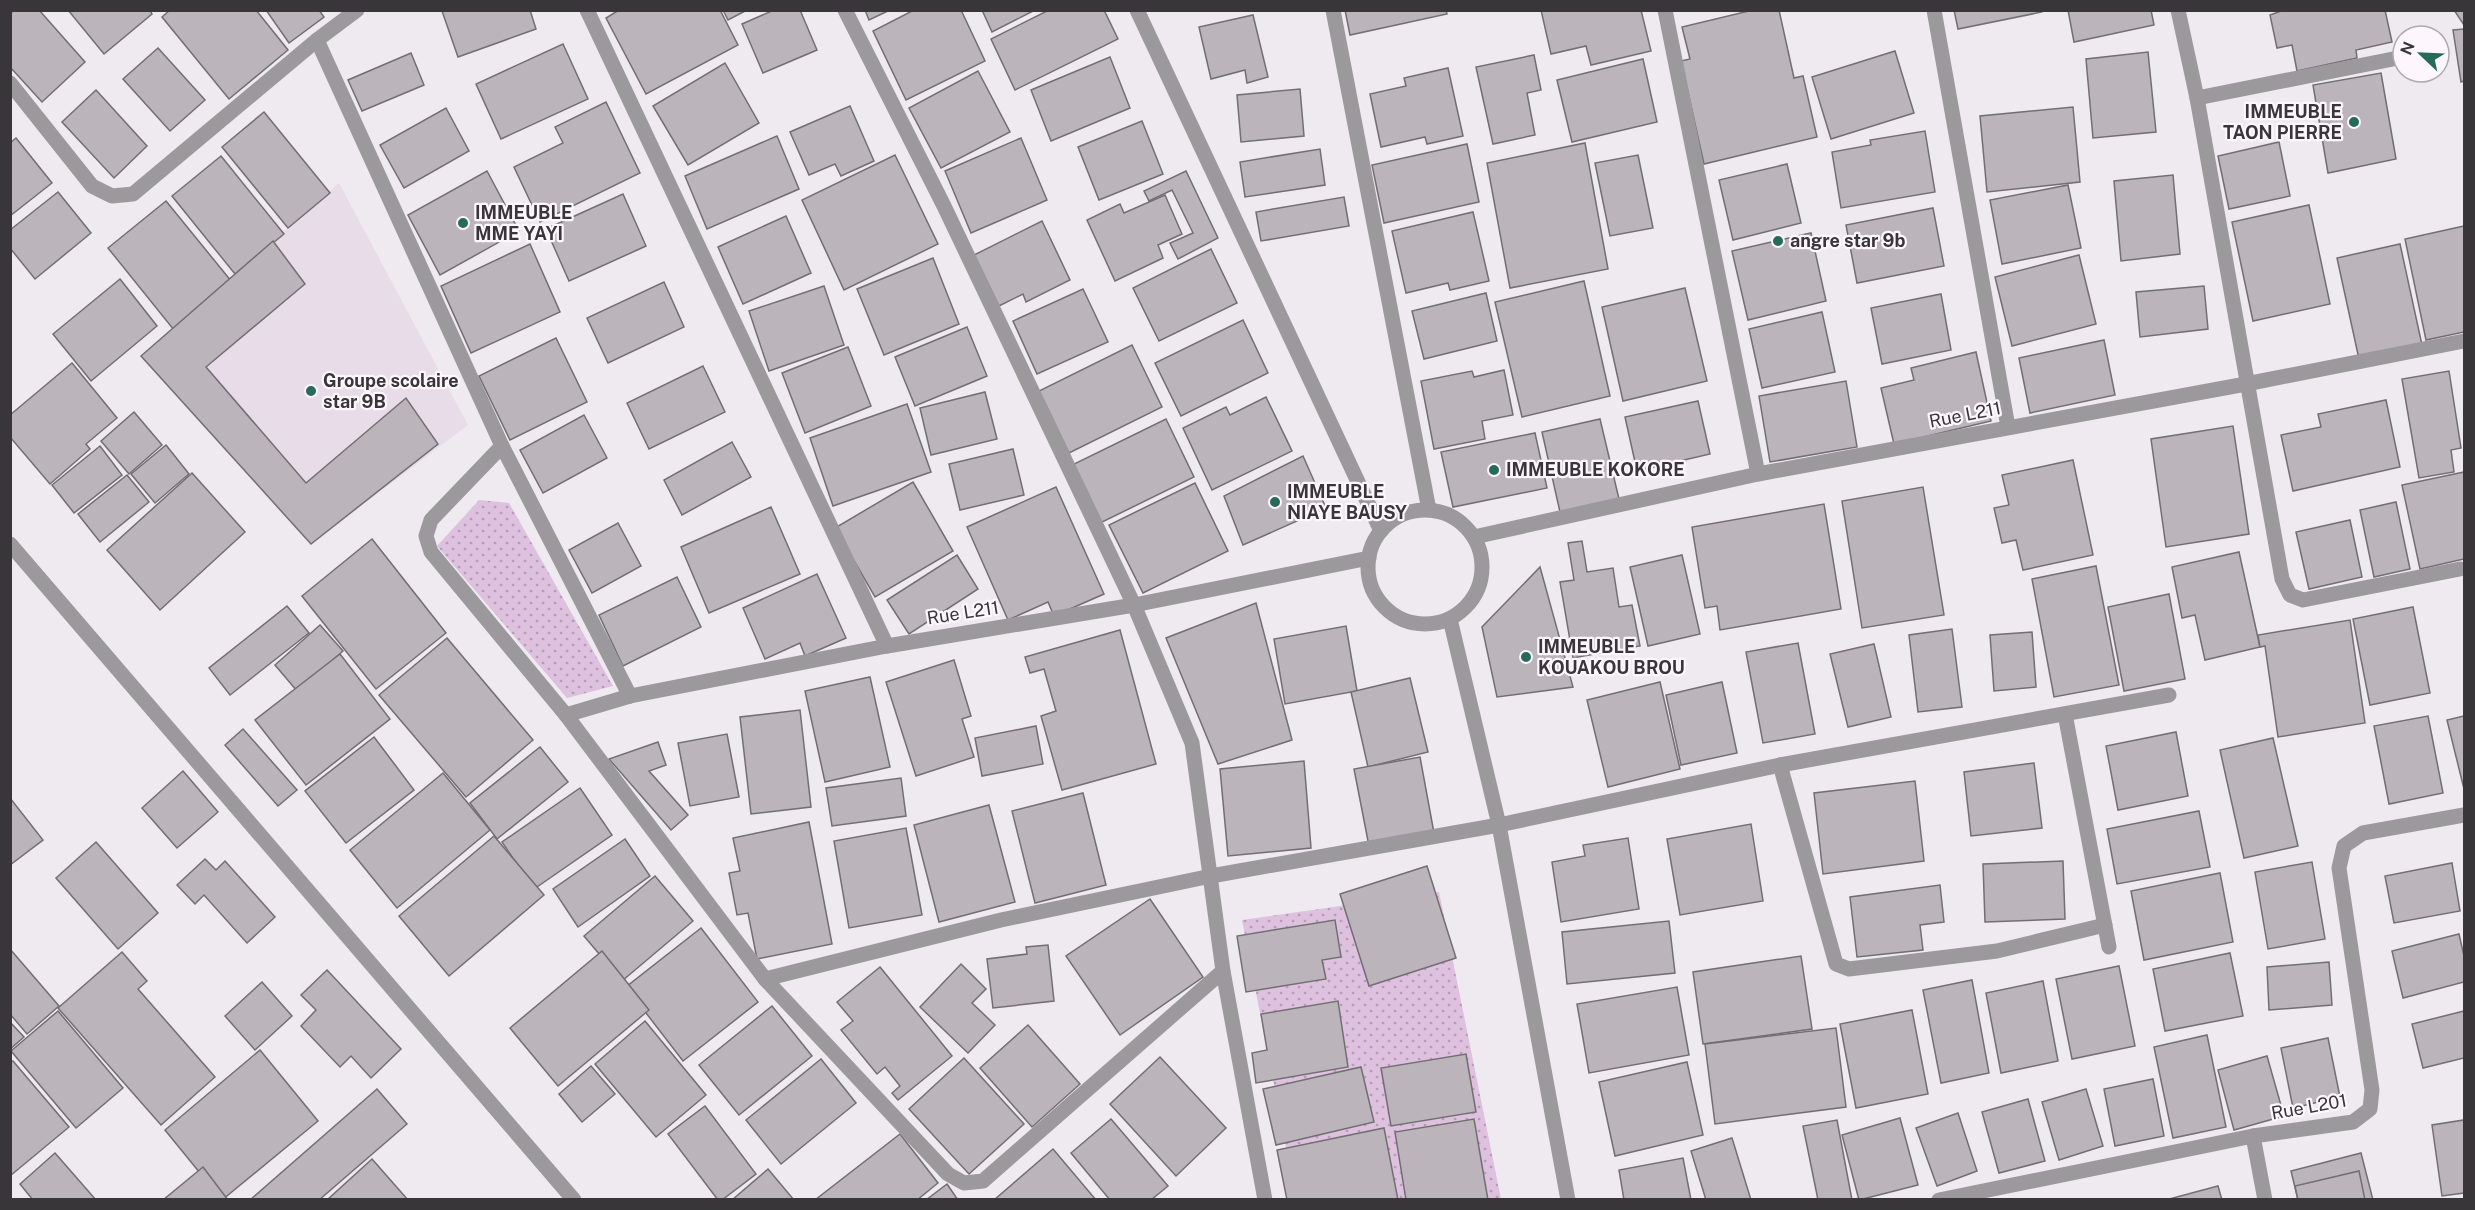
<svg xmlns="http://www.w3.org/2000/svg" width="2475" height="1210" viewBox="0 0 2475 1210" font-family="'Public Sans',sans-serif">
	<defs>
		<pattern id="park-dots" width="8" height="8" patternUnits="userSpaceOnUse" patternTransform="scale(1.5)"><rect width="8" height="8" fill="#dec0df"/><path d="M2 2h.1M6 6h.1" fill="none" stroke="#b59db6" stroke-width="1.8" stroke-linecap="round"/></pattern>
	</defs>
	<rect width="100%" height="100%" fill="#efeaef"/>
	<polygon fill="#e7dce7" points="339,183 468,425 311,544 141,356"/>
	<g fill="url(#park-dots)">
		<polygon points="479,500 509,503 613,686 567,698 437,546"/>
		<polygon points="1439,892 1501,1199 1296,1199 1242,920"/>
	</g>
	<g fill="#bbb5bb" stroke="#736e73" stroke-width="1.5">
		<polygon points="14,10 39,10 85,62 42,102 10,67 10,14"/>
		<polygon points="68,10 150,10 152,14 104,54"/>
		<polygon points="170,10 256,10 288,50 229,99 162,17"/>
		<polygon points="266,10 319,10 324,17 289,43"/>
		<polygon points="530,10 536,29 458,57 442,11"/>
		<polygon points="619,10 720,10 738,45 646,94 606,18"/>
		<polygon points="723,10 747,10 728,20"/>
		<polygon points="774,10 800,10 817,50 763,73 742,24"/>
		<polygon points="865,10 890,10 869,20"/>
		<polygon points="914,10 961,10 985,61 906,100 873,31"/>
		<polygon points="982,10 1035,10 992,32"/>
		<polygon points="1049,10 1104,10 1118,39 1015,90 991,39"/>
		<polygon points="1345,10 1446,10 1447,14 1350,35"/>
		<polygon points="1541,10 1641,10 1651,51 1591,65 1586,46 1551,54"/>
		<polygon points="1753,10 1779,10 1794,78 1803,76 1817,137 1704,164 1681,61 1690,59 1682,27"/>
		<polygon points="1954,10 2042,10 2042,12 1958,29"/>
		<polygon points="2068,10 2151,10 2154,25 2074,42"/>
		<polygon points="2284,10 2385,10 2392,42 2356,50 2357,58 2297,71 2292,45 2277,48 2270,15"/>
		<polygon points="2454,10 2464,10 2464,25"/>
		<polygon points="1253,15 1268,77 1247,83 1245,70 1211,79 1199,27"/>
		<polygon points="2464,29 2464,81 2461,82 2453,30"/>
		<polygon points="563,44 588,99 501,139 476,84"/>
		<polygon points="158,48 205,100 170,131 123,79"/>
		<polygon points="1895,51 1914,113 1831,139 1812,77"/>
		<polygon points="2148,52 2156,132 2093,138 2086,59"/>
		<polygon points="411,53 424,85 362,111 348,80"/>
		<polygon points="1534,55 1541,90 1527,93 1535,135 1493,144 1476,67"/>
		<polygon points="1110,57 1130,108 1051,141 1031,90"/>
		<polygon points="1643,59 1657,122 1572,142 1557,80"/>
		<polygon points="725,63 759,123 688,165 653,106"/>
		<polygon points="1448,68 1463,136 1427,144 1425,137 1381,147 1370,94 1406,86 1404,78"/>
		<polygon points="978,71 1010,132 941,168 909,108"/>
		<polygon points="2381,73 2396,159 2328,173 2313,85"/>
		<polygon points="1300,89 1304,136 1241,142 1237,95"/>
		<polygon points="96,90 147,146 114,178 62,122"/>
		<polygon points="606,102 640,173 540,222 514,167 563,143 555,127"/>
		<polygon points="850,106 874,161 841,176 835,164 809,175 790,132"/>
		<polygon points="2073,107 2080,182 1987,192 1980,116"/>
		<polygon points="446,108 469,151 404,188 380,145"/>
		<polygon points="264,112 330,193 288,228 222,147"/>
		<polygon points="1142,121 1163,174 1099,200 1078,147"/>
		<polygon points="1925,131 1935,192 1841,208 1832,152 1871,145 1870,140"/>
		<polygon points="777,136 799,189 707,229 685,176"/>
		<polygon points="16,138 52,183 10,216 10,143"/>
		<polygon points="1021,138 1047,200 971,233 945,171"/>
		<polygon points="2279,142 2290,196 2229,209 2218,156"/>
		<polygon points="1585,143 1608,269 1510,288 1487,163"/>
		<polygon points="1467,144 1479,202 1384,223 1372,165"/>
		<polygon points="1320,149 1325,185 1245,197 1240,162"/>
		<polygon points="895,155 938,244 844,290 802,200"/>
		<polygon points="1638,155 1653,228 1610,236 1595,163"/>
		<polygon points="221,156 284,234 235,274 172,196"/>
		<polygon points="1787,164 1801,223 1733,240 1719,180"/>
		<polygon points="487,171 519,231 440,275 408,215"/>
		<polygon points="1186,171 1218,238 1178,259 1170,243 1193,233 1172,190 1149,201 1144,191"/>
		<polygon points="2173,175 2180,254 2121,261 2114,181"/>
		<polygon points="2068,185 2081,248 2002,264 1990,200"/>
		<polygon points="58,192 91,233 35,279 10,248 10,230"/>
		<polygon points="623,194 646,246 569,281 546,229"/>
		<polygon points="1165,195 1182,234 1158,245 1163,258 1115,281 1087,220 1120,204 1124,213"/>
		<polygon points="1344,197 1349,226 1261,241 1256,212"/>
		<polygon points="166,201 236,287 178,335 108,248"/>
		<polygon points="2309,205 2330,304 2253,321 2232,222"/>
		<polygon points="1933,208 1944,266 1857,283 1846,225"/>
		<polygon points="1473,212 1489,281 1450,290 1448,283 1406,293 1392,231"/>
		<polygon points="786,216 811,273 743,304 718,247"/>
		<polygon points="1042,221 1070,280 1026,302 1023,294 999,306 974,255"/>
		<polygon points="2464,226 2464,332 2426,340 2405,239"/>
		<polygon points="1811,233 1826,301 1748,320 1732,251"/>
		<polygon points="273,241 305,284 206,367 306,483 406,398 438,444 311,544 141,356"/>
		<polygon points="530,244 560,312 471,353 441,286"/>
		<polygon points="2400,244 2422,345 2359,359 2337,258"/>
		<polygon points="1211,249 1237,303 1159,341 1133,288"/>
		<polygon points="2079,255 2096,324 2012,346 1995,277"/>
		<polygon points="933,258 959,324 884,355 857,289"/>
		<polygon points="120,279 157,326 91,381 53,334"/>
		<polygon points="1584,281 1610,396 1522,417 1495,302"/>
		<polygon points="664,282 684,327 608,363 587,318"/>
		<polygon points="824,286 844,345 769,371 749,311"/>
		<polygon points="2204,286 2208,329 2140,337 2136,292"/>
		<polygon points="1685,288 1707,381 1623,401 1602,307"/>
		<polygon points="1083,289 1108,342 1037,374 1013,321"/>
		<polygon points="1486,293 1497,341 1424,359 1412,311"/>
		<polygon points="1941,294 1951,350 1882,364 1871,308"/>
		<polygon points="1822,312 1835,372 1762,388 1749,329"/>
		<polygon points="1243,320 1268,373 1181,416 1155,363"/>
		<polygon points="967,327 987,376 915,406 895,357"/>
		<polygon points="556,338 587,402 510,440 479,376"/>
		<polygon points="2104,340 2115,395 2030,413 2019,358"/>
		<polygon points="1132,345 1162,407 1069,453 1039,391"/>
		<polygon points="848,347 871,406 805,433 782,373"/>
		<polygon points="1976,352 1991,421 1894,444 1881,388 1914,380 1911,368"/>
		<polygon points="72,363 117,418 86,444 90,449 50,484 10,437 10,415"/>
		<polygon points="703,366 725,412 649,449 627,403"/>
		<polygon points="1504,370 1513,415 1482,421 1485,439 1434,449 1421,381 1472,371 1474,377"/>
		<polygon points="2449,371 2461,448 2451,450 2454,472 2419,478 2402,379"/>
		<polygon points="1846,381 1857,447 1770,462 1759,396"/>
		<polygon points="985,392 997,439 931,455 920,408"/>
		<polygon points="1266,397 1292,451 1212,490 1183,428 1226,407 1230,415"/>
		<polygon points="2386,400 2400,467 2293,491 2281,435 2321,427 2318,414"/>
		<polygon points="1698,401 1710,454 1637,471 1625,417"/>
		<polygon points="907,404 931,472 833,506 810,438"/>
		<polygon points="134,412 162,445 129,474 101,441"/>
		<polygon points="584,415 607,458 543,493 520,450"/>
		<polygon points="1166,419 1194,477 1096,525 1068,467"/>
		<polygon points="1600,419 1619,499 1560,512 1542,432"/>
		<polygon points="2233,426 2249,534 2166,547 2151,439"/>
		<polygon points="1535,433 1547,488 1453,507 1441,452"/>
		<polygon points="732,442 751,477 682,515 664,480"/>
		<polygon points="166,445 189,474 155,503 131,474"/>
		<polygon points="100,446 122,475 74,513 52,485"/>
		<polygon points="1013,449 1024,495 960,510 949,464"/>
		<polygon points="1303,456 1326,508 1243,545 1224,496"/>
		<polygon points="2073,460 2093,555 2023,570 2016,540 2002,543 1994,508 2009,505 2002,475"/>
		<polygon points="2464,472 2464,559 2420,569 2402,485"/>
		<polygon points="192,473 245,532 160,610 107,550"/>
		<polygon points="127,475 149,502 100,542 78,514"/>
		<polygon points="913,482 953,551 875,597 835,528"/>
		<polygon points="1195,483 1228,551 1143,593 1109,525"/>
		<polygon points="1056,487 1104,594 1054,616 1048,602 1008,620 967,527"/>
		<polygon points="1923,487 1944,615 1862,628 1842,501"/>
		<polygon points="2396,502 2410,569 2374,577 2360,510"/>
		<polygon points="1824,504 1841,609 1720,630 1717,606 1705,608 1692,527"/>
		<polygon points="771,507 800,574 709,613 681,547"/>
		<polygon points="2350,520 2362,577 2309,589 2296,532"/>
		<polygon points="618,523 641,566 592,593 569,550"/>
		<polygon points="372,539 446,633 376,689 302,596"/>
		<polygon points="1582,541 1587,572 1613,568 1619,607 1632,605 1640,646 1573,658 1560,582 1574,580 1568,543"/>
		<polygon points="2239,552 2260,647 2205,660 2195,615 2182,618 2172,567"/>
		<polygon points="957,555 978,589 909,634 887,600"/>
		<polygon points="1682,555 1700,634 1648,646 1630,567"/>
		<polygon points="2096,566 2119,685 2054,697 2032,579"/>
		<polygon points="1540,567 1573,687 1497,697 1482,627"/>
		<polygon points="817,574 846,638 805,656 800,643 765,659 743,608"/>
		<polygon points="677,577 701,627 623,666 599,615"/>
		<polygon points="2169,594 2185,679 2124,691 2108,607"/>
		<polygon points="1256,603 1292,740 1218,764 1166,638"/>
		<polygon points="287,606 309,633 230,695 209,668"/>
		<polygon points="2413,607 2430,693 2370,705 2353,619"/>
		<polygon points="2350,620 2365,723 2278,737 2265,646 2260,647 2258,635"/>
		<polygon points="320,625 343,651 297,691 275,665"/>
		<polygon points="1346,626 1357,691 1285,704 1274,639"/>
		<polygon points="1952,629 1962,707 1918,712 1909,635"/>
		<polygon points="1120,630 1156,764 1062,790 1041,716 1056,711 1044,669 1030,673 1025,657"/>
		<polygon points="2032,632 2036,687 1994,691 1990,635"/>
		<polygon points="447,638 533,740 466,797 379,695"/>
		<polygon points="1798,643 1815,734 1763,743 1746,652"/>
		<polygon points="1874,644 1891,717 1848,727 1830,654"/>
		<polygon points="340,654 390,719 306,785 255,720"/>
		<polygon points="954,660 971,716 962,719 974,757 916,776 886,682"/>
		<polygon points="870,677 890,767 825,782 805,691"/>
		<polygon points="1410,678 1428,752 1368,767 1351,692"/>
		<polygon points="1660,682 1680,769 1608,787 1587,700"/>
		<polygon points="1722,682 1737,753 1681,765 1666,695"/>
		<polygon points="800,710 811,807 751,814 740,717"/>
		<polygon points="2428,716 2443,793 2389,804 2374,726"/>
		<polygon points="2464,716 2464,789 2447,720"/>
		<polygon points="1036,726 1043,764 982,776 975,738"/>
		<polygon points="243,729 297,790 278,806 225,745"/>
		<polygon points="2176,732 2188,796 2118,810 2106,746"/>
		<polygon points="727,734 739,797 690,806 678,743"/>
		<polygon points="374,737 414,790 346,843 305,791"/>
		<polygon points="2273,738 2298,846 2244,858 2220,750"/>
		<polygon points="658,742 666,765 649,771 688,815 671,830 609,759"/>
		<polygon points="540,747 568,782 497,839 470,803"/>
		<polygon points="1420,757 1434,833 1369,846 1354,769"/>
		<polygon points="1304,761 1311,848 1228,856 1220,769"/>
		<polygon points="2034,763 2042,828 1971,836 1964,772"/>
		<polygon points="183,771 218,812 177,848 142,808"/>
		<polygon points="443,773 490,830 397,908 350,850"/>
		<polygon points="901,778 906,816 832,826 826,788"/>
		<polygon points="1915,781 1924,861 1823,874 1814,793"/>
		<polygon points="580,788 612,835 534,889 502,842"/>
		<polygon points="1083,793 1106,885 1035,903 1012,811"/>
		<polygon points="10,798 43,840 10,865"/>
		<polygon points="989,805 1015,902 939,922 914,825"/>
		<polygon points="2199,811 2210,867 2117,884 2107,829"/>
		<polygon points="809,822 832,944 757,959 748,913 737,915 729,873 740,871 733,838"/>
		<polygon points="1751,824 1763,901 1680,915 1667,839"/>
		<polygon points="906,828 922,915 849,928 834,841"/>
		<polygon points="494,836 544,895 449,976 399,916"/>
		<polygon points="1628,838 1639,909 1561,922 1552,862 1585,856 1583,845"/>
		<polygon points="625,839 650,876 578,927 553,889"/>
		<polygon points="96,842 158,913 118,949 56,878"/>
		<polygon points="205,859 216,870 225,861 275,917 247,943 204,895 195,904 177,885"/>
		<polygon points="2063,861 2065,919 1985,922 1983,864"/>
		<polygon points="2312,862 2325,939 2268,949 2255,872"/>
		<polygon points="2452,863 2460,911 2394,923 2385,876"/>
		<polygon points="1427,866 1456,958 1369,986 1340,894"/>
		<polygon points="2220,873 2233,942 2144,960 2131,891"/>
		<polygon points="655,876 693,921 622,981 584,936"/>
		<polygon points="1940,885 1944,922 1920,925 1923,950 1857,957 1850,897"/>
		<polygon points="1150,899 1203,977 1120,1035 1066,956"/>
		<polygon points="1335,920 1341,957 1322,960 1326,979 1246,992 1237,936"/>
		<polygon points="1669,921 1675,973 1567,984 1562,932"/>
		<polygon points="701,928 758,1002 683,1061 626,987"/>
		<polygon points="2459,934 2464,956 2464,982 2403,998 2392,951"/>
		<polygon points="1048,945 1054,1001 993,1008 987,959 1027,954 1026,947"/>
		<polygon points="10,949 59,1006 27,1034 10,1014"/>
		<polygon points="602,951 649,1010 558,1086 510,1028"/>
		<polygon points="122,952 147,981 138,989 215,1077 161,1125 58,1008"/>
		<polygon points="2230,953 2243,1016 2165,1031 2153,969"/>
		<polygon points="1801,956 1812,1029 1703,1044 1693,972"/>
		<polygon points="2329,962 2332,1005 2269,1010 2267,967"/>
		<polygon points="961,964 986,989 972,1003 995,1025 968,1053 920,1007"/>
		<polygon points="2119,966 2135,1046 2072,1059 2056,979"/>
		<polygon points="880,967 952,1056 898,1100 892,1093 900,1086 885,1067 877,1074 841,1030 853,1021 837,1002"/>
		<polygon points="327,970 401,1049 371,1078 351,1056 340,1067 301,1026 316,1010 301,995"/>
		<polygon points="1972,980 1989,1073 1941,1083 1923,990"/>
		<polygon points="2043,981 2058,1061 2001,1073 1986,993"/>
		<polygon points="262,982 292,1016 255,1050 225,1016"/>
		<polygon points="1677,987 1689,1055 1589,1073 1577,1004"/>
		<polygon points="1338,1001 1348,1067 1256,1083 1252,1053 1267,1050 1261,1014"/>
		<polygon points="772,1006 812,1056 739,1115 699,1065"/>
		<polygon points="1912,1010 1928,1094 1856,1108 1840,1024"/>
		<polygon points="58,1011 123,1088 76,1128 11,1051"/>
		<polygon points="2464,1011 2464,1058 2423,1068 2412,1024"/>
		<polygon points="645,1021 706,1095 656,1137 595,1064"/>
		<polygon points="10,1022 24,1037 10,1049"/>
		<polygon points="1028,1025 1080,1084 1032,1127 980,1068"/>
		<polygon points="1836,1028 1846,1107 1715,1124 1705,1044"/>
		<polygon points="2207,1035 2226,1127 2173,1138 2154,1047"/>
		<polygon points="2328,1038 2340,1097 2293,1108 2281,1048"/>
		<polygon points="260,1050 318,1121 222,1200 165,1130"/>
		<polygon points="1466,1054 1476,1112 1391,1126 1381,1068"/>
		<polygon points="2267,1056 2284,1116 2234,1130 2218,1070"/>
		<polygon points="1160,1057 1226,1128 1176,1176 1110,1104"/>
		<polygon points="964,1058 1024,1124 969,1174 909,1109"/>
		<polygon points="821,1059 856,1103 781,1164 746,1120"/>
		<polygon points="13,1061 69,1127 10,1176 10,1063"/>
		<polygon points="1687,1062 1703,1135 1615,1156 1599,1082"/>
		<polygon points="591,1066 615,1094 582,1122 559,1094"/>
		<polygon points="1361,1067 1374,1122 1276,1145 1263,1089"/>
		<polygon points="2153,1079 2164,1136 2115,1146 2104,1089"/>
		<polygon points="377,1089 407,1124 319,1200 250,1200"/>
		<polygon points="2086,1089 2103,1146 2059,1160 2042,1102"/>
		<polygon points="2028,1099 2045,1161 1999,1173 1982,1112"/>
		<polygon points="705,1106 756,1174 722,1200 718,1200 668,1134"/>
		<polygon points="1958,1113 1977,1171 1937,1186 1916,1128"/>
		<polygon points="1900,1118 1918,1185 1859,1200 1842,1135"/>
		<polygon points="1111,1119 1168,1186 1151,1200 1110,1200 1071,1153"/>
		<polygon points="1474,1119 1488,1200 1406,1200 1395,1132"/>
		<polygon points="1837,1120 1852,1200 1818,1200 1803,1126"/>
		<polygon points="2464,1120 2464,1193 2442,1196 2432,1125"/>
		<polygon points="1384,1128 1398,1200 1287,1200 1277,1150"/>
		<polygon points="900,1134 938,1183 917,1200 815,1200"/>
		<polygon points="1732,1138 1751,1200 1706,1200 1691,1151"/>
		<polygon points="1053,1149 1096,1200 994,1200"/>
		<polygon points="55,1153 96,1200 33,1200 20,1184"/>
		<polygon points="2361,1153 2373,1200 2298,1200 2291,1171"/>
		<polygon points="1683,1158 1691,1200 1624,1200 1619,1170"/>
		<polygon points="372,1159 408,1200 327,1200"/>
		<polygon points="203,1167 228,1200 163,1200"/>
		<polygon points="768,1169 794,1200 732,1200"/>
		<polygon points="2359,1171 2365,1200 2298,1200 2295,1186"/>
		<polygon points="947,1184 958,1200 926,1200"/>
		<polygon points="2218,1186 2222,1200 2169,1200 2169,1199"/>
	</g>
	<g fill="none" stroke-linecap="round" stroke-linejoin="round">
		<g stroke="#9c999c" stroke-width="15">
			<polyline points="587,10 887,646"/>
			<polyline points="845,10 944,206 1134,605 1192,743 1223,971 1265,1200"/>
			<polyline points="1137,10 1381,531"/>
			<polyline points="1333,10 1429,510"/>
			<polyline points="1665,10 1758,474"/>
			<polyline points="1934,10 2008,427"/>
			<polyline points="2178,10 2197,98 2282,579 2290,595 2303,600 2460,569"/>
			<polyline points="317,40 502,446 630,696"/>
			<polyline points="10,83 92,186 112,196 133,194 317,40 357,10"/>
			<polyline points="2197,98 2403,57"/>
			<polyline points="502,446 431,520 426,536 431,552 566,715 765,979 948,1174 964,1183 983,1181 1223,971"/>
			<circle cx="1425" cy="567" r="57"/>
			<polyline points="1474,537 1758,474 2246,384 2464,341"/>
			<polyline points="10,544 574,1200"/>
			<polyline points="1450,619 1499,825 1568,1200"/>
			<polyline points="2065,714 2109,947"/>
			<polyline points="566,715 630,696 887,646 1134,605 1369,558"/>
			<polyline points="1780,765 1836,964 1849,969 1997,951 2105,925"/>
			<polyline points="765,979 1001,920 1211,876 1499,825 1780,765 2169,695"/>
			<polyline points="2253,1136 2265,1200"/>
			<polyline points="1939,1200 2253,1136 2353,1122 2370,1109 2372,1090 2339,868 2344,846 2363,833 2464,815"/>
		</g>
	</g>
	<g fill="#276a5b" stroke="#fdf7fd" stroke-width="2">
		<circle cx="2354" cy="122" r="6"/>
		<circle cx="463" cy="223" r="6"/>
		<circle cx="1778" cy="241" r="6"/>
		<circle cx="311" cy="391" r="6"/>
		<circle cx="1494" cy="470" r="6"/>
		<circle cx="1275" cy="502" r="6"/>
		<circle cx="1526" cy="657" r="6"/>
	</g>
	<g text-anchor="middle" stroke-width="4.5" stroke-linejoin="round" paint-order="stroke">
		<g font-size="18" font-weight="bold" fill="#393639" stroke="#fdf7fd" text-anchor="start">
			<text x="2342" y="118" text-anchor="end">IMMEUBLE<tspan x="2342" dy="21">TAON PIERRE</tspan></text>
			<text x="475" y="219">IMMEUBLE<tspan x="475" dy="21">MME YAYI</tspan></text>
			<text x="1790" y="247">angre star 9b</text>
			<text x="323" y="387">Groupe scolaire<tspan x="323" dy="21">star 9B</tspan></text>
			<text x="1506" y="476">IMMEUBLE KOKORE</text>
			<text x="1287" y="498">IMMEUBLE<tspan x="1287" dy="21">NIAYE BAUSY</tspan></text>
			<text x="1538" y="653">IMMEUBLE<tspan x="1538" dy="21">KOUAKOU BROU</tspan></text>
		</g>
		<g font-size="18" fill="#393639" stroke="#fdf7fd">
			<text transform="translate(1965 415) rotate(-11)" y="6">Rue L211</text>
			<text transform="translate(963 613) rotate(-9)" y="6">Rue L211</text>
			<text transform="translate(2309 1107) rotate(-10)" y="6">Rue L201</text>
		</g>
	</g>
	<rect width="2475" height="1210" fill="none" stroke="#393639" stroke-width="24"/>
	<g transform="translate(2421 54) rotate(293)"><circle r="28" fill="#fdf7fd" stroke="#afaaaf" stroke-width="1.5"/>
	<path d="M0-4.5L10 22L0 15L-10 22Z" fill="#276a5b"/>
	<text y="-9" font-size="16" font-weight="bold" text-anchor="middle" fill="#393639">N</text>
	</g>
</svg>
